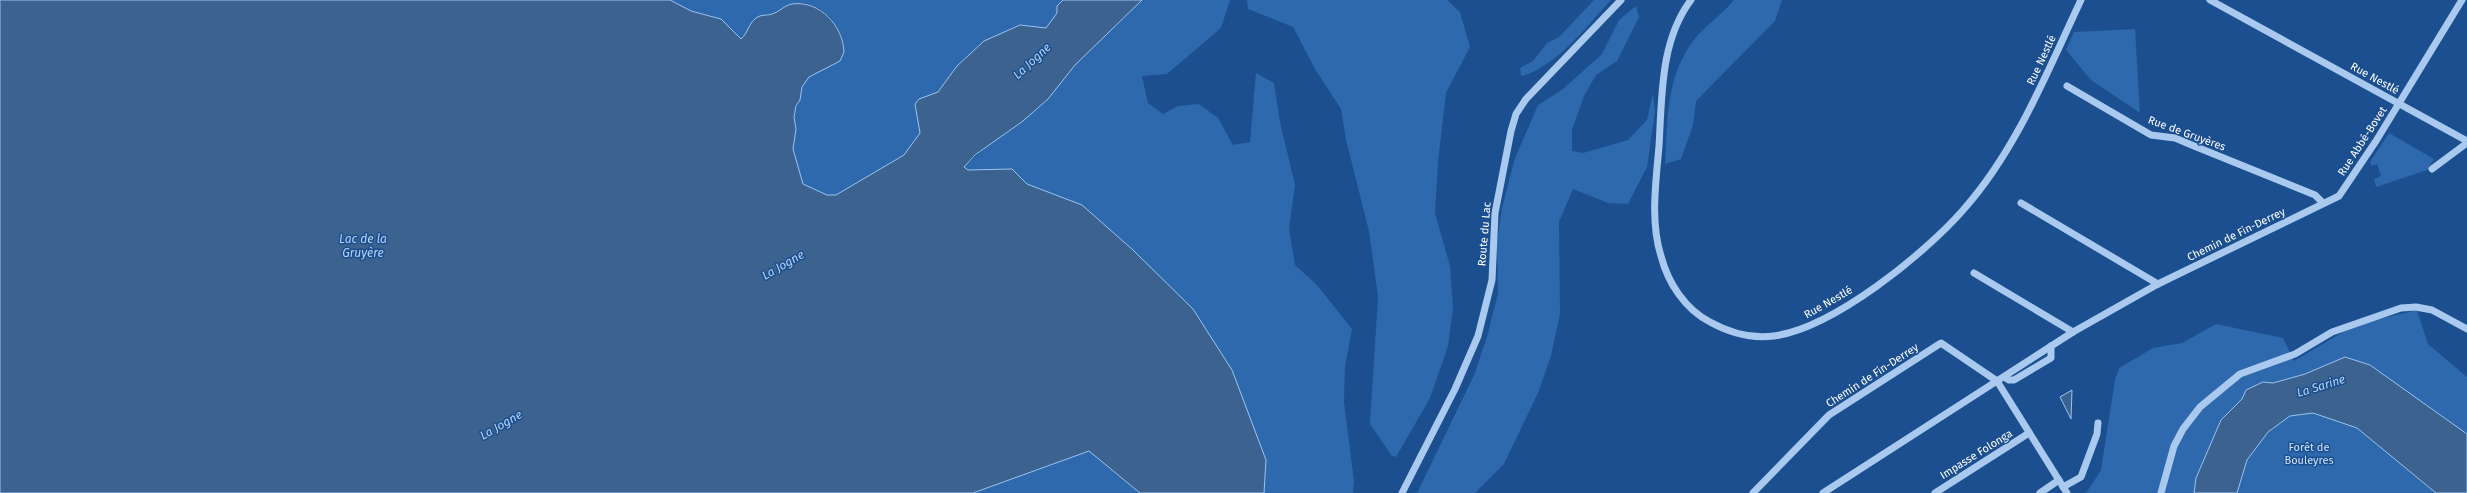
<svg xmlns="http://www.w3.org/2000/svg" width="2467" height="493" viewBox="0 0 2467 493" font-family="'Fira Sans',sans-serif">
	<rect width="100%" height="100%" fill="#1b4f8f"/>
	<g fill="#2e69ad">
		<polygon points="670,0 1063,0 1057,6 1057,13 1046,28 1020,25 980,44 957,66 938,92 932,96 920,133 904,155 854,186 836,195 827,195 803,184 800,178 793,149 795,135 794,113 800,100 802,87 809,77 840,61 844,46 840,33 831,18 819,8 805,3 790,4 780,11 753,20 746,35 741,39 713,16 691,11"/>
		<polygon points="1142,0 1230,0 1221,28 1167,74 1142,76 1148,103 1163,114 1178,106 1199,104 1218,118 1233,145 1250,142 1256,73 1274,83 1280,122 1295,185 1289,229 1295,265 1317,285 1352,329 1345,367 1344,402 1354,481 1353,493 1264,493 1266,460 1082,206 1027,184 1012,169 968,170 964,167 992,142 1023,121 1048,99 1075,65"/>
		<polygon points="1247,0 1447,0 1460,12 1470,47 1446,93 1438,162 1435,213 1450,266 1453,308 1448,346 1430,398 1396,457 1392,456 1370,424 1378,296 1369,231 1346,140 1341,109 1315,69 1293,27 1248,9"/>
		<path d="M 1594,0 L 1611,0 C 1589,24 1554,69 1521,76 L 1520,68 L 1533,61 L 1547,43 L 1559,37 Z"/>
		<path d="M 1734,0 L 1782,0 L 1775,21 L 1696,101 L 1693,125 L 1681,159 L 1665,164 C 1668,119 1665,80 1693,41 C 1704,26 1722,15 1734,0 Z"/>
		<polygon points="1636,6 1639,17 1617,61 1596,75 1584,96 1572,130 1572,151 1583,153 1628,140 1647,120 1653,93 1655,112 1647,167 1628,204 1608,203 1573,189 1559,222 1560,314 1551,356 1538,393 1504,464 1475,493 1417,493 1475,373 1488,333 1498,293 1497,242 1502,208 1515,158 1538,105 1563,89 1602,54 1619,20"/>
		<polygon points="2135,29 2140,113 2091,80 2066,50 2074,32"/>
		<polygon points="2389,133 2434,159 2427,170 2376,187 2374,179 2381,176 2377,164 2372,166 2370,162"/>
		<polygon points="2417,310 2428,344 2467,377 2467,434 2370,365 2345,357 2305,374 2273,383 2263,382 2246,390 2242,399 2221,420 2196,478 2194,493 2086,493 2101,470 2115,380 2119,368 2153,348 2182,343 2216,324 2283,338 2294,361 2355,325"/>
		<polygon points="2313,413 2357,428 2436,493 2237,493 2247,460 2268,432 2290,416"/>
		<polygon points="1089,451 1140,493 973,493"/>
	</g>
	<g fill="#3c6290" stroke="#9cc4f0">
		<path d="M 0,0 L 670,0 L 691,11 L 721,19 L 741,39 C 748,33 749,23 755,19 C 760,14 766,16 772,14 C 779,12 785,5 792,4 C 820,0 843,26 844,52 L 840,61 L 809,77 L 802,87 L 800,100 L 796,106 L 794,117 L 796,129 L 793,149 L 803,184 L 827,195 L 836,195 L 904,155 L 920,133 L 915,104 L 919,99 L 938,92 L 957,66 L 984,41 L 1020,25 L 1046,28 L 1057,13 L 1057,6 L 1063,0 L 1142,0 L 1075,65 L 1048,99 L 1023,121 L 975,155 L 964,167 L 968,170 L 1012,169 L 1027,184 L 1082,205 L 1133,250 L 1193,309 L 1232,370 L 1266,460 L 1264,493 L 1140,493 L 1089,451 L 973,493 L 0,493 Z"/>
		<polygon points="2345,357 2370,365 2467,434 2467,493 2436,493 2357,428 2313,413 2290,416 2268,432 2247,460 2237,493 2194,493 2196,478 2221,420 2242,399 2246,390 2263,382 2273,383 2305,374"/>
		<polygon points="2072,390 2071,419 2060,397"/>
	</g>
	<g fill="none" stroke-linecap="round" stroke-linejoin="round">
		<g stroke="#a9c9ee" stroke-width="7">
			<path d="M 1691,0 C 1660,41 1662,97 1659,146 C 1656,182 1650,221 1661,256 C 1668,283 1685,309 1710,322 C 1730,333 1752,339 1774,336 C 1833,328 1925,254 1964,209 C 2017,149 2047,72 2081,0"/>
			<polyline points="2210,0 2467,141"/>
			<polyline points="2067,86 2151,135 2175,138 2194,146 2315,195 2323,203"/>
			<polyline points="2432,169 2467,143"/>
			<polyline points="2021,203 2158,284"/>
			<polyline points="1974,273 2073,332"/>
			<polyline points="2004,377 2009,380 2014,380 2051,358 2051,346"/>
			<polyline points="2063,487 2081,477 2097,434 2098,423"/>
			<polyline points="1402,493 1455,389 1478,336 1492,280 1495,213 1511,131 1516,114 1526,99 1621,0"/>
			<polyline points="1753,493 1829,415 1941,343 1997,381 2067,493"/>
			<polyline points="1823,493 2073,332 2158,284 2339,196 2376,141 2462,0"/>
			<polyline points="1935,493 2029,433"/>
			<polyline points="2040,493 2059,480"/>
			<polyline points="2161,493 2174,446 2183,429 2200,407 2240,374 2295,354 2332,332 2401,308 2416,307 2432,310 2467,329"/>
		</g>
	</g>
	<g text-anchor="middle" stroke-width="3" stroke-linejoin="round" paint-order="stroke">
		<g font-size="11" fill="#fff" stroke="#1b4f8f">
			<text transform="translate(2041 60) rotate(-65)" y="4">Rue Nestlé</text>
			<text transform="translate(2375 78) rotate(29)" y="4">Rue Nestlé</text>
			<text transform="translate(2187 133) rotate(20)" y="4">Rue de Gruyères</text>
			<text transform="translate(2362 141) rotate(-57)" y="4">Rue Abbé-Bovet</text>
			<text transform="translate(1484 234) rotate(-85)" y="4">Route du Lac</text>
			<text transform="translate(2236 234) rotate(-26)" y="4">Chemin de Fin-Derrey</text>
			<text transform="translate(1828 302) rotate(-30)" y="4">Rue Nestlé</text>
			<text transform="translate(1872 375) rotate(-33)" y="4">Chemin de Fin-Derrey</text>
			<text transform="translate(1976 454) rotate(-32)" y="4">Impasse Folonga</text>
		</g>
		<g font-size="11" fill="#cfe3fa" stroke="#1b4f8f">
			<text x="2309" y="451">Forêt de<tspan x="2309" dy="13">Bouleyres</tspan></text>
		</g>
		<g font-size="12" font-style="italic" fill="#b5d3f5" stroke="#1b4f8f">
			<text transform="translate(1032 61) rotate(-43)" y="4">La Jogne</text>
			<text x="363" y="243">Lac de la<tspan x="363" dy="14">Gruyère</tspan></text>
			<text transform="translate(783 265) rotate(-30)" y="4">La Jogne</text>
			<text transform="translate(2321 386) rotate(-17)" y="4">La Sarine</text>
			<text transform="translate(501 425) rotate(-30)" y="4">La Jogne</text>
		</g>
	</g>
</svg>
